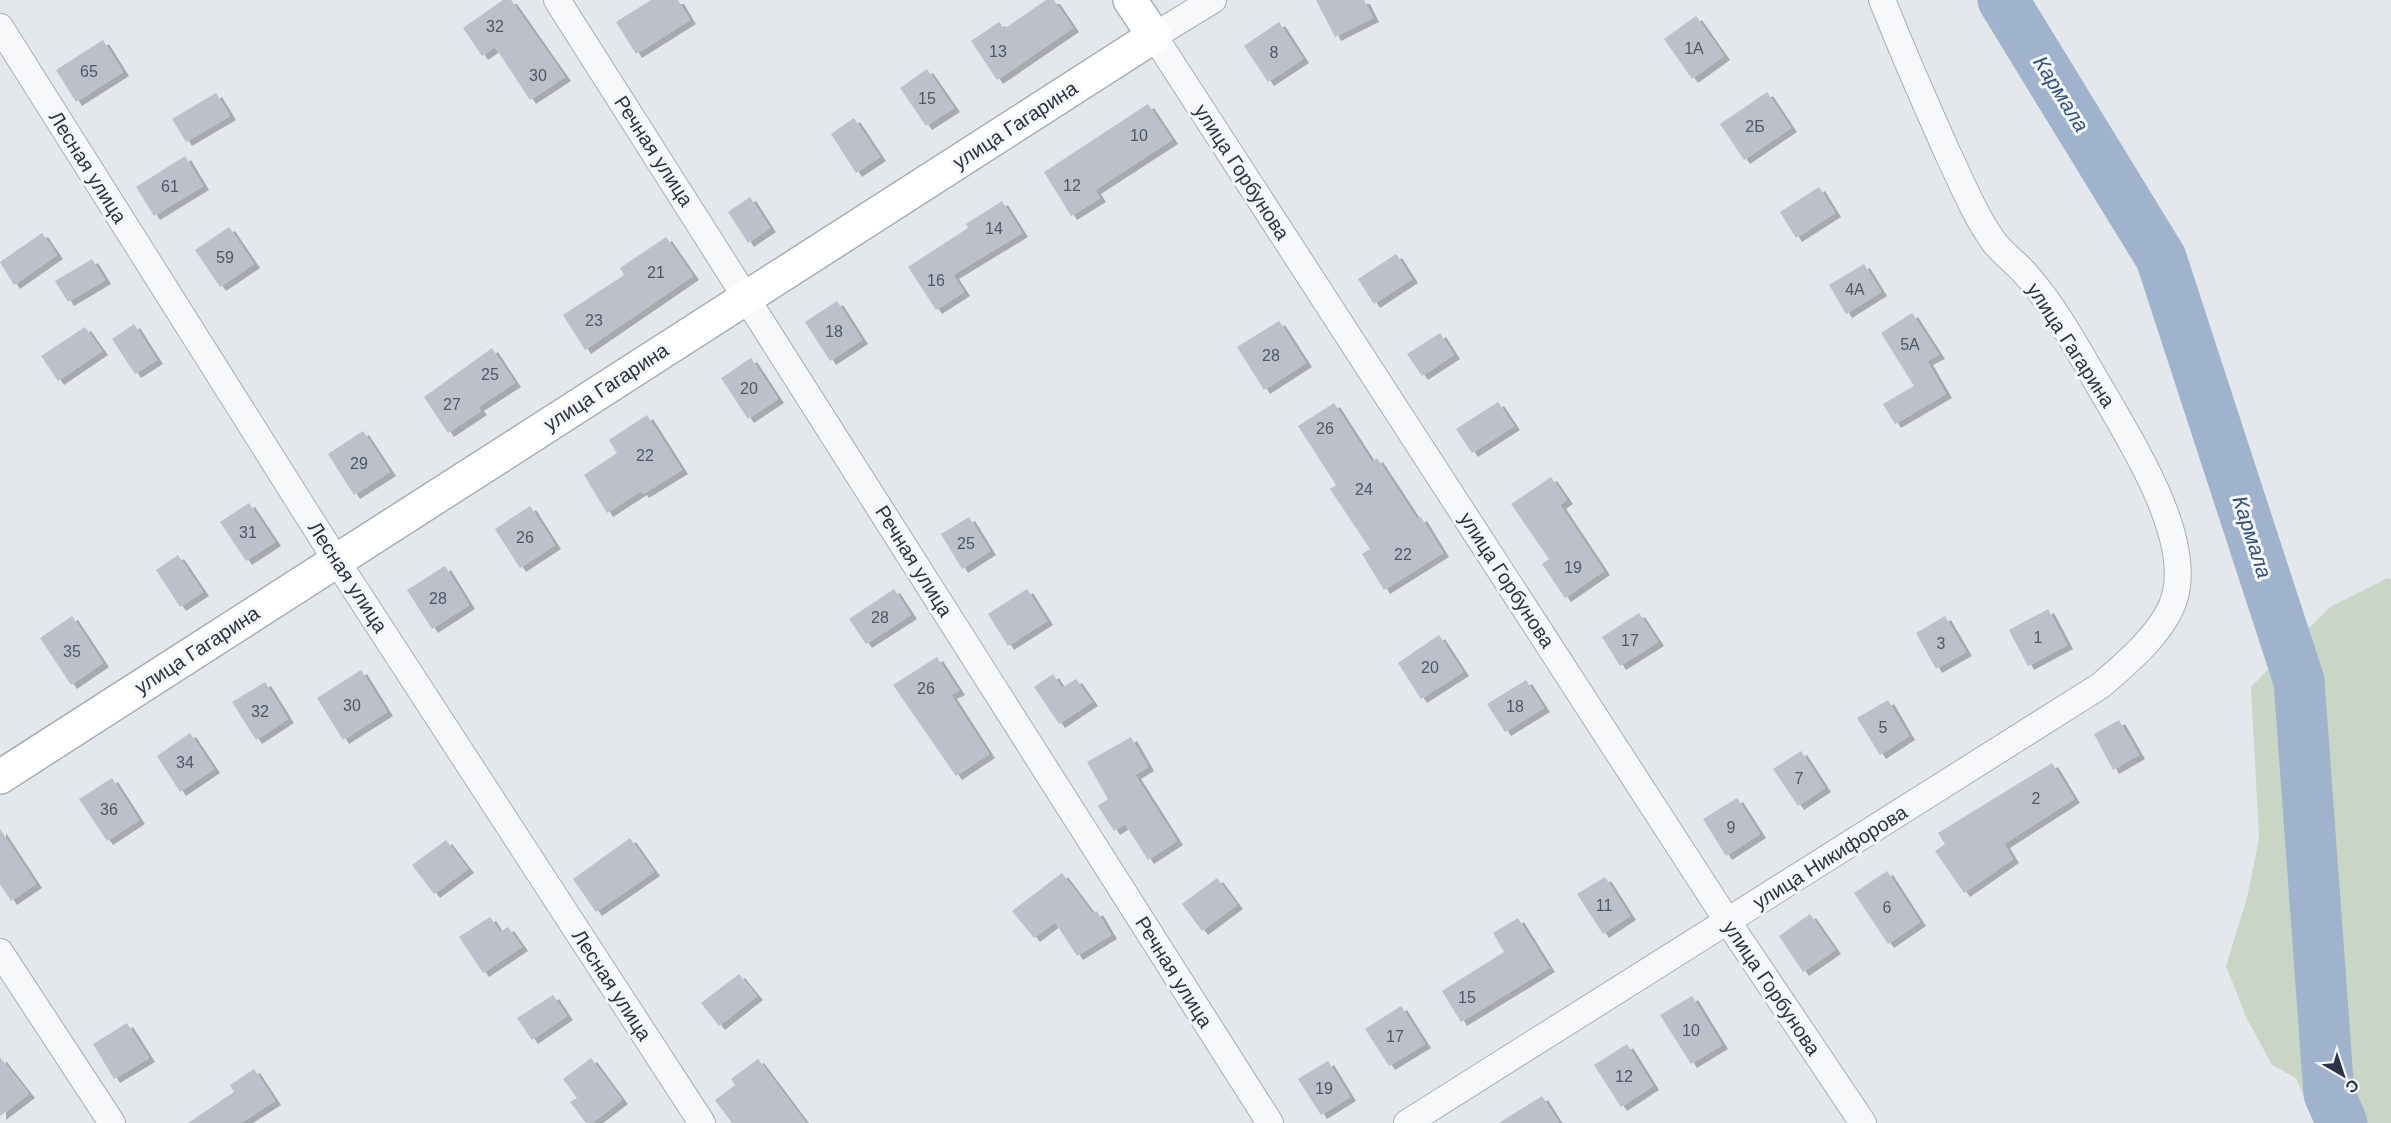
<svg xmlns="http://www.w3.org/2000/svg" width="2391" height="1123" viewBox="0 0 2391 1123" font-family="Arial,sans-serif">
	<defs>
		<filter id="shadow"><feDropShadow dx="6" dy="4" stdDeviation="0" flood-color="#0004"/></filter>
	</defs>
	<rect width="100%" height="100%" fill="#e4e7ec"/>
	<polygon fill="#c9d6c5" points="2388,578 2391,579 2391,1123 2315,1123 2296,1078 2272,1065 2247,1019 2226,966 2247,898 2259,839 2251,687 2330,607"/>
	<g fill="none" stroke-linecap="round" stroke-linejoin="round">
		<polyline stroke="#9fb4cc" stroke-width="51" points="2003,0 2161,258 2299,681 2329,1094 2342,1123"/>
	</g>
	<g fill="#bbc0ca" filter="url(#shadow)">
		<polygon points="503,0 511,0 565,77 530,100 495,47 482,56 463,28"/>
		<polygon points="651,0 678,0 690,20 636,54 616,22"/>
		<polygon points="1046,0 1054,0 1073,28 997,80 971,41 999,22 1004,29"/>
		<polygon points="1316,0 1364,0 1373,18 1335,37"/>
		<polygon points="1696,16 1724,56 1692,79 1664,39"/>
		<polygon points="1279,22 1303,59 1268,82 1244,46"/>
		<polygon points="103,40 123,72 76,102 56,70"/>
		<polygon points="927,69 954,108 926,126 900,88"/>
		<polygon points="1767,92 1791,128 1744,160 1720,124"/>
		<polygon points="216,93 230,116 186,142 172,119"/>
		<polygon points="1148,104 1172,140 1095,190 1100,198 1071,216 1044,172"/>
		<polygon points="854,118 880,157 856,173 831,134"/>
		<polygon points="185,156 203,186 154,216 136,187"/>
		<polygon points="1819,187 1835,213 1796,238 1780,212"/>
		<polygon points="750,197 770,228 748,243 728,212"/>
		<polygon points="1002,201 1022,233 953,275 964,292 936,310 908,267 968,228 966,224"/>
		<polygon points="229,227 254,264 220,287 195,250"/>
		<polygon points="42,233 57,255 14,285 0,262"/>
		<polygon points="666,237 693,276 585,350 563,315 624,275 620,268"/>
		<polygon points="1396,254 1412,279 1374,304 1358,279"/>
		<polygon points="92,259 105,280 68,302 55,281"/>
		<polygon points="1864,264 1881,292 1846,314 1829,285"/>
		<polygon points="837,301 862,340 830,361 805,322"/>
		<polygon points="1912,313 1939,355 1927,361 1946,394 1895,424 1883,404 1914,386 1881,333"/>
		<polygon points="1279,321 1306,363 1264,390 1237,347"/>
		<polygon points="134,324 157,360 135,374 112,339"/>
		<polygon points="85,327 102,351 58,381 41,356"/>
		<polygon points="1440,333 1454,355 1422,376 1407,354"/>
		<polygon points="492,348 515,383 478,407 481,411 448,433 424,397"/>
		<polygon points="751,358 778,399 748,419 721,378"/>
		<polygon points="1498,402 1514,426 1472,453 1456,429"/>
		<polygon points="1334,403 1372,462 1377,458 1417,519 1421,517 1443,553 1384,590 1362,554 1370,549 1330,489 1336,485 1298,426"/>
		<polygon points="647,415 682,470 643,494 641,491 607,513 584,475 617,453 609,440"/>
		<polygon points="363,431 390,472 354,495 328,454"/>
		<polygon points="1551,477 1567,500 1560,505 1604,571 1565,598 1542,564 1549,559 1511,504"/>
		<polygon points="249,503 275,542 246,561 220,522"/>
		<polygon points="530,506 555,545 520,568 495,529"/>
		<polygon points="969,517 990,551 962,569 941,534"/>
		<polygon points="178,555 203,592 180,607 156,570"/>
		<polygon points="445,566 469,605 432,629 407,590"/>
		<polygon points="894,589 911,615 866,644 849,619"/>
		<polygon points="1027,589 1047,621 1008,646 988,614"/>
		<polygon points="2048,609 2067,645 2028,666 2009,630"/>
		<polygon points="1639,613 1658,642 1620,666 1602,637"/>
		<polygon points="72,616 103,663 71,685 40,638"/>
		<polygon points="1945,616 1966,652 1936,669 1916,633"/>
		<polygon points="1439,635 1463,672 1421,699 1398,663"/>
		<polygon points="937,657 959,691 951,695 989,754 956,776 893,685"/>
		<polygon points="361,670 387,712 343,740 317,698"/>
		<polygon points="1053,674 1062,688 1076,679 1092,702 1059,724 1034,687"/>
		<polygon points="1526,680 1544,708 1505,732 1487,704"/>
		<polygon points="265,682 288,719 256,740 232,702"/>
		<polygon points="1888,700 1909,736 1880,755 1857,718"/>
		<polygon points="2119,720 2139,755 2113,770 2094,734"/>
		<polygon points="190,733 214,769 180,792 157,756"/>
		<polygon points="1131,737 1148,767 1135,775 1177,841 1148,860 1125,824 1114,831 1098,806 1108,799 1087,762"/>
		<polygon points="1801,751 1825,788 1798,806 1773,769"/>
		<polygon points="2052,763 2074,799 2004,844 2013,859 1964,893 1935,851 1945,844 1938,833"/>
		<polygon points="112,778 139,820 107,841 79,799"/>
		<polygon points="1737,798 1760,834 1726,856 1703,819"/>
		<polygon points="0,829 36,884 11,901 0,884"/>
		<polygon points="630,838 654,872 596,912 573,879"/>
		<polygon points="446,840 468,869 434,894 412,865"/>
		<polygon points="1887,871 1920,922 1888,944 1854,893"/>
		<polygon points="1062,873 1093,914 1097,911 1111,935 1077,956 1055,922 1034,938 1012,911"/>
		<polygon points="1605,877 1630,916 1603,934 1577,894"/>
		<polygon points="1217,878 1237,905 1202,931 1182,904"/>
		<polygon points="1810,914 1835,950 1803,972 1779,936"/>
		<polygon points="490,917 500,932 508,927 522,947 483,973 459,937"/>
		<polygon points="1518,918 1549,968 1461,1022 1442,991 1504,952 1493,933"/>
		<polygon points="739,974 757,996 719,1026 701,1003"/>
		<polygon points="553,995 567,1016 532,1040 517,1018"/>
		<polygon points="1692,996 1722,1045 1691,1064 1660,1015"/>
		<polygon points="1401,1006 1425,1044 1389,1066 1365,1029"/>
		<polygon points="127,1023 149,1058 114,1079 93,1044"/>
		<polygon points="1627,1044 1653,1086 1621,1107 1594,1065"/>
		<polygon points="0,1057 29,1094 0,1116"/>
		<polygon points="591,1058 622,1100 592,1123 586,1123 570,1102 577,1098 563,1079"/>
		<polygon points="758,1059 806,1123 732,1123 715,1100 735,1085 731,1079"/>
		<polygon points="1328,1061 1350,1097 1321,1115 1298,1079"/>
		<polygon points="254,1069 275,1101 241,1123 188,1123 234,1092 230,1085"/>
		<polygon points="1542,1096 1559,1123 1499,1123"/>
	</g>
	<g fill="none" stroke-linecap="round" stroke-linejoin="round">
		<defs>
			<g id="minor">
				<polyline points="557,0 1270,1123"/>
				<polyline points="1213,0 1154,36 1728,922 1863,1123"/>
				<polyline points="0,27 336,560 702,1123"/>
				<polyline points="0,952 112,1123"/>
				<path d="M 1407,1123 L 2100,686 C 2127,663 2169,628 2176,592 C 2189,530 2128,436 2098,384 C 2077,348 2056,309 2029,278 C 2019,265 2004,255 1994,242 C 1975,216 1962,183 1948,154 C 1925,103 1903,52 1882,0"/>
			</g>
			<polyline id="secondary" points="0,777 1154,36 1130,0"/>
		</defs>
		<use href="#minor" stroke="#a9aeb7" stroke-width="28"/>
		<use href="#secondary" stroke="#a9aeb7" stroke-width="36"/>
		<use href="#minor" stroke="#f7f8fa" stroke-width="26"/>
		<use href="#secondary" stroke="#fff" stroke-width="33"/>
	</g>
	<g text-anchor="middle" stroke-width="6" stroke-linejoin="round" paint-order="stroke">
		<g font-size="16" fill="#4f5766">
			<text x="495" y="32">32</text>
			<text x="1694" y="54">1А</text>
			<text x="998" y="57">13</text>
			<text x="1274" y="58">8</text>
			<text x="89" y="77">65</text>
			<text x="538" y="81">30</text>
			<text x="927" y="104">15</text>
			<text x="1755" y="132">2Б</text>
			<text x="1139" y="141">10</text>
			<text x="1072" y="191">12</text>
			<text x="170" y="192">61</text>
			<text x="994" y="234">14</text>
			<text x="225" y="263">59</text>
			<text x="656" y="278">21</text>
			<text x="936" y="286">16</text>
			<text x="1855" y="295">4А</text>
			<text x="594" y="326">23</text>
			<text x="834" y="337">18</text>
			<text x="1910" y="350">5А</text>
			<text x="1271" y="361">28</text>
			<text x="490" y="380">25</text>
			<text x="749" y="394">20</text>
			<text x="452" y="410">27</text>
			<text x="1325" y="434">26</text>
			<text x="645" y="461">22</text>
			<text x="359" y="469">29</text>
			<text x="1364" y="495">24</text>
			<text x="248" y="538">31</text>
			<text x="525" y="543">26</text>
			<text x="966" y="549">25</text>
			<text x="1403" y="560">22</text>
			<text x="1573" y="573">19</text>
			<text x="438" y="604">28</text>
			<text x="880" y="623">28</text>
			<text x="2038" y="643">1</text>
			<text x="1630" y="646">17</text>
			<text x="1941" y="649">3</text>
			<text x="72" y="657">35</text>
			<text x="1430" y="673">20</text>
			<text x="926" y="694">26</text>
			<text x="352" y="711">30</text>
			<text x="1515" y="712">18</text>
			<text x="260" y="717">32</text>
			<text x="1883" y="733">5</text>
			<text x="185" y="768">34</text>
			<text x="1799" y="784">7</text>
			<text x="2036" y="804">2</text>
			<text x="109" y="815">36</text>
			<text x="1731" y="833">9</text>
			<text x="1604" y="911">11</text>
			<text x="1887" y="913">6</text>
			<text x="1467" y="1003">15</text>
			<text x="1691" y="1036">10</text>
			<text x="1395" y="1042">17</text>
			<text x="1624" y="1082">12</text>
			<text x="1324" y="1094">19</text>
		</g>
		<g font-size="20" fill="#2b3445" stroke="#f4f6f9">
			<text transform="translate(1015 125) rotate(-33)" y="7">улица Гагарина</text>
			<text transform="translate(654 151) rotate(57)" y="7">Речная улица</text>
			<text transform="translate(88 167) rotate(58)" y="7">Лесная улица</text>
			<text transform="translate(1242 172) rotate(57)" y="7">улица Горбунова</text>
			<text transform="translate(2071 345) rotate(57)" y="7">улица Гагарина</text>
			<text transform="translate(606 387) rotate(-33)" y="7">улица Гагарина</text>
			<text transform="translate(914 561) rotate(58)" y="7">Речная улица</text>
			<text transform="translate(348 577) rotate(57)" y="7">Лесная улица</text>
			<text transform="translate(1507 580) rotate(57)" y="7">улица Горбунова</text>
			<text transform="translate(197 650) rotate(-33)" y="7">улица Гагарина</text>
			<text transform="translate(1830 857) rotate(-32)" y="7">улица Никифорова</text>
			<text transform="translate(1174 972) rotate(58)" y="7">Речная улица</text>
			<text transform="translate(612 985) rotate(57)" y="7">Лесная улица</text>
			<text transform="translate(1772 988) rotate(56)" y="7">улица Горбунова</text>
		</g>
		<g font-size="21" font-style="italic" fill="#34527a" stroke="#f4f6f9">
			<text transform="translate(2061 94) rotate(58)" y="7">Кармала</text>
			<text transform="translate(2252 537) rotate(72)" y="7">Кармала</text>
		</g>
	</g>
	<g transform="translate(2343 1075) rotate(141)" stroke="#f4f6f9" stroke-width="4.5" paint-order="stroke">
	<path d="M0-4.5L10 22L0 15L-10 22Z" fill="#2b3445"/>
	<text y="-9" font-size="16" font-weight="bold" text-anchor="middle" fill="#2b3445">С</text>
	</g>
</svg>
